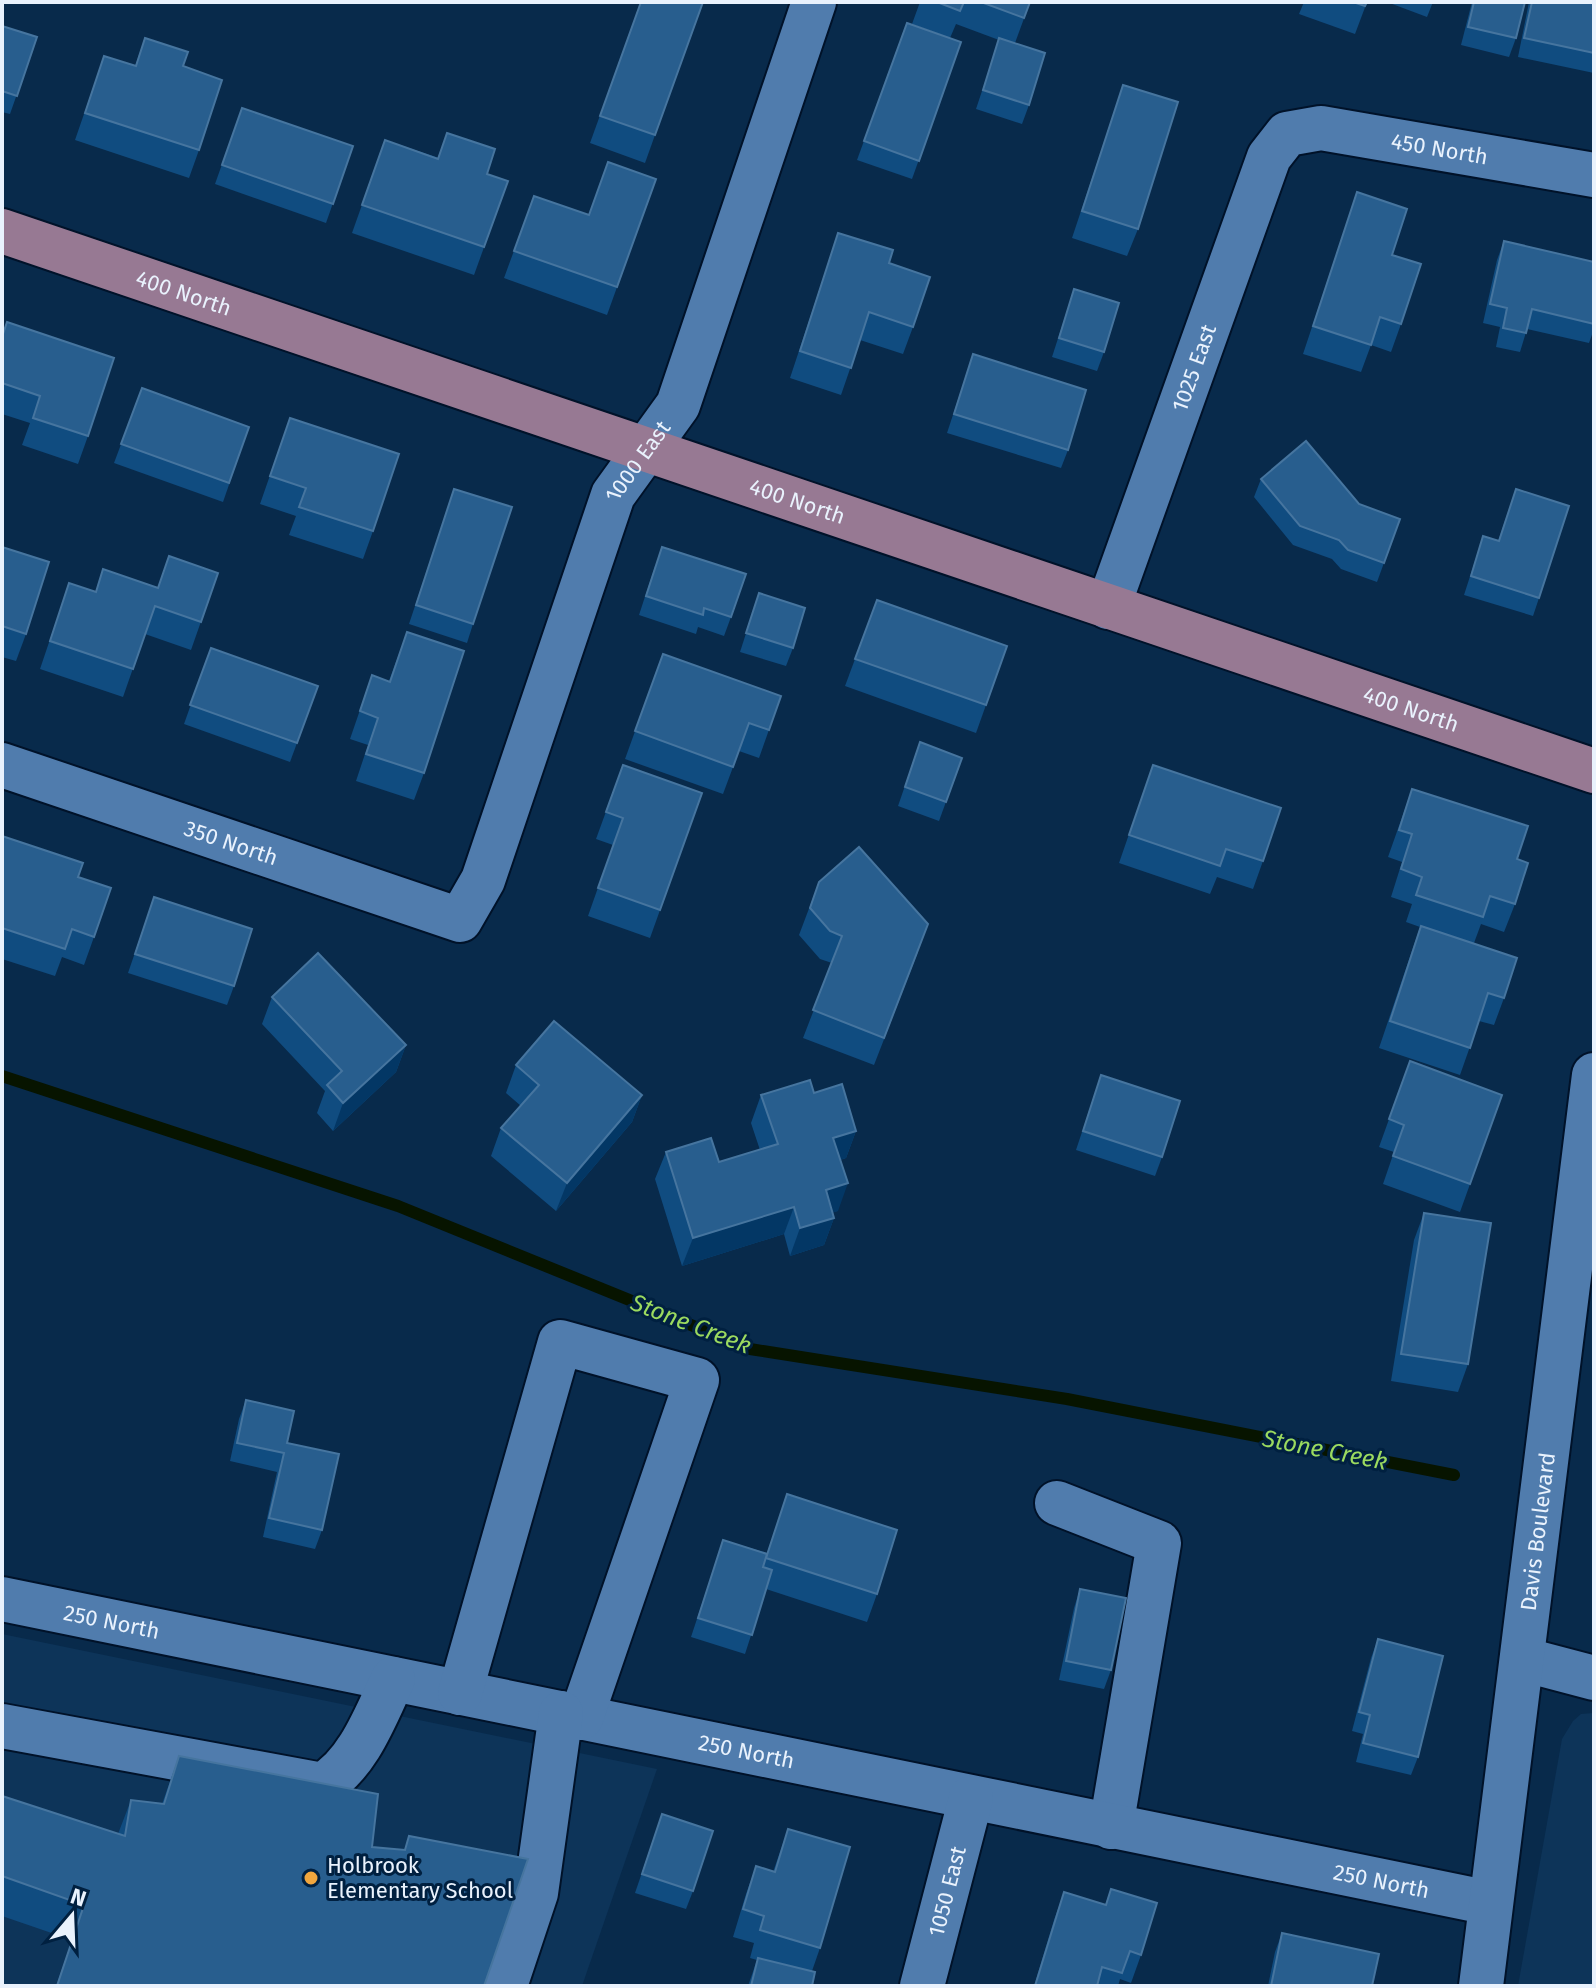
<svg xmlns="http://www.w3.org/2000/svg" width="1596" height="1988" viewBox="0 0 1596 1988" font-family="'Fira Sans',sans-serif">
	<rect width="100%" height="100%" fill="#082a4b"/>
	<g fill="#0d3459">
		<polygon points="2,1634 657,1769 582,1986 2,1986"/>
		<polygon points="1594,1713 1594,1986 1518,1986 1562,1739 1573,1721 1581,1714"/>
	</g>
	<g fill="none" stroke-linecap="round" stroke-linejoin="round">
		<polyline stroke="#071400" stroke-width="12" points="2,1076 398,1206 750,1349 1067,1399 1454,1475"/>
		<defs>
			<g id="minor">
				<path id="s1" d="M 1108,607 L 1269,157 L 1287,134 L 1321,128 L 1594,175"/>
				<path id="s2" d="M 2,765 L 460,920 L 483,880 L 613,495 L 678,405 L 814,2"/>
				<polyline points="1057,1503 1159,1543 1111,1827"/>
				<path id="s3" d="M 2,1599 L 1490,1903"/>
				<polyline points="1522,1659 1594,1678"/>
				<polyline points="460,1693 560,1342 697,1380 581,1718"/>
				<path d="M 2,1726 L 322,1785 C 358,1765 376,1715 393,1679"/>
				<polyline points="505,1986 536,1893 561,1713"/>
				<path id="s4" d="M 922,1986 L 971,1798"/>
				<path id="s5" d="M 1481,1986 L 1594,1075"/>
			</g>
			<g id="major">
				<path id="s6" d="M 2,231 L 1594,771"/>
			</g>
		</defs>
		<use href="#minor" stroke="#001229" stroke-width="48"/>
		<use href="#major" stroke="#001229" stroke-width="48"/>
		<use href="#minor" stroke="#507cad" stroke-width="44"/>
		<use href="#major" stroke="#977993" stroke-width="44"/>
	</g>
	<g fill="#104c80">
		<polygon points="641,2 655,135 645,163 590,143"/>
		<polygon points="920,2 1030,2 1015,43 1029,105 1022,124 976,109 999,40 956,24 950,38 912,24"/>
		<polygon points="1304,2 1367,2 1355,34 1299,14"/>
		<polygon points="1387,2 1433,2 1427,17"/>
		<polygon points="1472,2 1525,2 1516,38 1509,57 1461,45"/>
		<polygon points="1529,2 1594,2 1594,73 1518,57"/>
		<polygon points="907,23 961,42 912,179 857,160"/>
		<polygon points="2,26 37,37 10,114 2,112"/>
		<polygon points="145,38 183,66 199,150 189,178 75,140 104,56 135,66"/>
		<polygon points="1123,85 1138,229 1127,256 1072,238"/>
		<polygon points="242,108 353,146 326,223 215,184"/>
		<polygon points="385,140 508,181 474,275 352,233"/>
		<polygon points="656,179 607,315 504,278 534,196 589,215"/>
		<polygon points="1357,192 1401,324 1391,352 1371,345 1361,372 1303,354"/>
		<polygon points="838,233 889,263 913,327 903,354 860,340 841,395 790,378"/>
		<polygon points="1504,241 1594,262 1594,329 1589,343 1527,329 1520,352 1496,347 1500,327 1483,323 1497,260"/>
		<polygon points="1074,289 1104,352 1097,371 1052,357"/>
		<polygon points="2,336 88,436 78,464 22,445 30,423 2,414"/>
		<polygon points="973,354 1068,450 1061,468 947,433"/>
		<polygon points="142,388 249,427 223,502 114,463"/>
		<polygon points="290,418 373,531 363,559 289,535 296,516 260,504"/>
		<polygon points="1261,479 1359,504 1400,519 1377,582 1341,569 1332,559 1293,545 1254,497"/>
		<polygon points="454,489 473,624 467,643 409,624"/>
		<polygon points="1516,489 1539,598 1533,616 1464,595 1483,536 1498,541"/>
		<polygon points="2,547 26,634 16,661 2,657"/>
		<polygon points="655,566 731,617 724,636 698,627 696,634 639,615"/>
		<polygon points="218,573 191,650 145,634 123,697 40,669 69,583 95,592 157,588"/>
		<polygon points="759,593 793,648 786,666 740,652"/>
		<polygon points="877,600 1007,646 976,733 845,686"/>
		<polygon points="407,632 424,773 414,800 356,781 368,745 350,739 372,675 389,681"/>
		<polygon points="211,648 318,686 290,762 184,724"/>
		<polygon points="663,654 781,696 759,758 739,751 723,794 625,759"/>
		<polygon points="920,742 962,758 939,821 898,806"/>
		<polygon points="623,765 702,793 650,938 588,916 613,845 596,839"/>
		<polygon points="1153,765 1263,861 1253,889 1217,877 1210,894 1119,863"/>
		<polygon points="1412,789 1517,859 1515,904 1504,932 1481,924 1474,943 1504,998 1494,1025 1479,1021 1460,1075 1379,1048 1420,927 1406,922 1412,904 1391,897 1402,862 1388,857"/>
		<polygon points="2,836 78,877 94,937 84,965 62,957 55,976 2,959"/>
		<polygon points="819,882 918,952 874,1065 803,1038 832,963 820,959 799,935"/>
		<polygon points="154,897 234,986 227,1005 128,973"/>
		<polygon points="272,997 406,1045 396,1072 333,1131 317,1113 325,1091 262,1024"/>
		<polygon points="1410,1061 1502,1095 1460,1212 1383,1184 1394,1152 1379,1147"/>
		<polygon points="516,1065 642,1095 632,1122 556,1211 491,1156 501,1128 521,1106 506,1093"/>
		<polygon points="1101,1075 1162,1157 1155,1176 1076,1150"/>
		<polygon points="814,1093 856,1131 846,1158 840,1160 838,1211 832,1212 834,1218 824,1245 790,1256 784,1234 682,1266 655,1179 666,1152 719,1162 760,1150 751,1123 761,1095"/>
		<polygon points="1424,1213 1468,1364 1458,1392 1391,1381 1414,1240"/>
		<polygon points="246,1400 287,1443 322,1530 315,1549 263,1537 277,1472 230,1461 239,1419"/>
		<polygon points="787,1494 877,1594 867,1622 766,1589 745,1654 691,1637 723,1540 767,1553"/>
		<polygon points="1080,1589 1111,1670 1104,1689 1059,1680 1074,1608"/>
		<polygon points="1378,1639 1418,1757 1411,1775 1356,1762 1363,1734 1352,1731 1371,1658"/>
		<polygon points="179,1756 372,1847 484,1986 56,1986 72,1940 2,1916 2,1796 118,1834 131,1800 162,1804"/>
		<polygon points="662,1814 693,1891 686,1909 635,1893"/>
		<polygon points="788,1829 820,1948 812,1971 812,1986 748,1986 757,1960 750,1958 754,1943 733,1937 746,1894 756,1866 773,1872"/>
		<polygon points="1111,1889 1141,1955 1131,1983 1120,1979 1118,1986 1034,1986 1054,1920 1064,1892 1105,1905"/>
		<polygon points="1282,1933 1372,1986 1268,1986 1275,1952"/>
	</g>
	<g fill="#033765">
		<polygon points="406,1045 396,1072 333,1131 343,1103"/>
		<polygon points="642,1095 632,1122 556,1211 567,1183"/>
		<polygon points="856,1131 846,1158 823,1165 833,1138"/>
		<polygon points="848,1183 838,1211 815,1218 826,1190"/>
		<polygon points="794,1207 784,1234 682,1266 693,1238"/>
		<polygon points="834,1218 824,1245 790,1256 800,1228"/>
	</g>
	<g fill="#285e8e" stroke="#46759f" stroke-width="2">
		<polygon points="641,2 703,2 655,135 600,116"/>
		<polygon points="937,2 964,2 960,11"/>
		<polygon points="981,2 1030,2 1024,18"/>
		<polygon points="1353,2 1367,2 1365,6"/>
		<polygon points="1474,2 1525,2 1516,38 1468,27"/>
		<polygon points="1532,2 1594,2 1594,53 1524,38"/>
		<polygon points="907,23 961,42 919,161 864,141"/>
		<polygon points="2,26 37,37 17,96 2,91"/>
		<polygon points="145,38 188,52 183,66 222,80 199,150 85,113 104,56 136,66"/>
		<polygon points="999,38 1045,53 1029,105 983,90"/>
		<polygon points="1123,85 1178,102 1138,229 1082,211"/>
		<polygon points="242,108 353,146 333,204 222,165"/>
		<polygon points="447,133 495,149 487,174 508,181 484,247 362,205 385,140 438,159"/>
		<polygon points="608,162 656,179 617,287 514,251 534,196 589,215"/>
		<polygon points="1357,192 1407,209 1392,255 1421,264 1401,324 1380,317 1371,345 1313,326"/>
		<polygon points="838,233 893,250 889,263 930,277 913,327 869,312 851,368 800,351"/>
		<polygon points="1504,241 1594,262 1594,324 1532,309 1526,333 1503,328 1507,308 1490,304"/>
		<polygon points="1074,289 1119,303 1104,352 1059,338"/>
		<polygon points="7,322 114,358 88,436 33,418 40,396 2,383 2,337"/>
		<polygon points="973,354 1086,390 1068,450 954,414"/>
		<polygon points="142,388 249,427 229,483 121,444"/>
		<polygon points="290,418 399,454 373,531 299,507 306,488 270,476"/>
		<polygon points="1306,441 1359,504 1400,519 1384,563 1348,550 1339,540 1300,526 1261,479"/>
		<polygon points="454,489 512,507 473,624 416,605"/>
		<polygon points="1516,489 1569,506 1539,598 1471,576 1483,536 1499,541"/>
		<polygon points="2,547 49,562 26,634 2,626"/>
		<polygon points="662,547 746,574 731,617 704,608 703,615 646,596"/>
		<polygon points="169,556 218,573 201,622 155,606 133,669 50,641 69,583 96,592 103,569 158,588"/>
		<polygon points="759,593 805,608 793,648 746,633"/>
		<polygon points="877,600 1007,646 986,705 855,659"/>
		<polygon points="407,632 464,651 424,773 366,754 378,718 360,711 372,675 390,682"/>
		<polygon points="211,648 318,686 297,743 190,705"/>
		<polygon points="663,654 781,696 769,730 749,723 733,767 635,731"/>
		<polygon points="920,742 962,758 946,802 905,787"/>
		<polygon points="623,765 702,793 660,910 598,888 623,818 606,812"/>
		<polygon points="1153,765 1281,808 1263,861 1226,849 1220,866 1129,835"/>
		<polygon points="1412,789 1528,826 1517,859 1528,863 1515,904 1490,896 1483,917 1416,895 1422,877 1401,869 1412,834 1399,830"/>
		<polygon points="2,836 83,863 78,877 111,888 94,937 72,929 65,949 2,928"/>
		<polygon points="859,847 928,924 884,1038 813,1010 842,936 830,931 810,908 819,882"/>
		<polygon points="154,897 252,929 234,986 135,954"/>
		<polygon points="1421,926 1517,958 1504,998 1488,993 1470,1048 1390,1021"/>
		<polygon points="318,953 406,1045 343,1103 327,1085 342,1071 272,997"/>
		<polygon points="554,1021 642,1095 567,1183 501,1128 539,1085 516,1065"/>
		<polygon points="1410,1061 1502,1095 1470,1184 1393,1156 1404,1125 1389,1119"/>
		<polygon points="1101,1075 1180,1101 1162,1157 1083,1131"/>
		<polygon points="810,1080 814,1093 842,1084 856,1131 833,1138 848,1183 826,1190 834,1218 800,1228 794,1207 693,1238 666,1152 711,1138 719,1162 778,1144 761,1095"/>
		<polygon points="1424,1213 1491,1223 1468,1364 1401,1354"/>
		<polygon points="246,1400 294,1411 287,1443 339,1454 322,1530 269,1518 284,1453 237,1443"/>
		<polygon points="787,1494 897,1530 877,1594 766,1558"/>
		<polygon points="723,1540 767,1554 763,1567 772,1570 752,1635 698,1618"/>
		<polygon points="1080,1589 1126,1598 1111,1670 1066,1661"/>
		<polygon points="1378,1639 1443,1656 1418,1757 1363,1743 1370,1715 1359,1712"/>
		<polygon points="179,1756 378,1794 372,1847 405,1850 409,1836 528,1859 484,1986 57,1986 84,1905 2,1876 2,1796 125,1836 131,1800 164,1804"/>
		<polygon points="662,1814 713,1831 693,1891 642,1874"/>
		<polygon points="788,1829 850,1847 820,1948 760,1930 764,1916 743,1909 756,1866 775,1872"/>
		<polygon points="1111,1889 1157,1903 1141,1955 1130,1951 1122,1973 1102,1967 1097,1986 1035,1986 1064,1892 1106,1905"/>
		<polygon points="1282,1933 1379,1954 1372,1986 1271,1986"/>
		<polygon points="758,1958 815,1972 812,1986 751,1986"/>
	</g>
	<circle fill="#f0a63e" stroke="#002040" stroke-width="3" cx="311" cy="1878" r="8"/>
	<g text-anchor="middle" stroke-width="6" stroke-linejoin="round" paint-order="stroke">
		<g font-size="22" fill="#e9f2fd" stroke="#002040">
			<text dy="8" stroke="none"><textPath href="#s1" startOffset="662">450 North</textPath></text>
			<text dy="8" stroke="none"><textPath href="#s6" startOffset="192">400 North</textPath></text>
			<text dy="8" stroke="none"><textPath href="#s1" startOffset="254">1025 East</textPath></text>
			<text dy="8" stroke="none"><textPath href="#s2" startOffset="978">1000 East</textPath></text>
			<text dy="8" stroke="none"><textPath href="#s6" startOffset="840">400 North</textPath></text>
			<text dy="8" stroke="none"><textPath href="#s6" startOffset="1488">400 North</textPath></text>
			<text dy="8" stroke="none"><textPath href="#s2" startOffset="242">350 North</textPath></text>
			<text dy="8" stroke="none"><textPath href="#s5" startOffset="458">Davis Boulevard</textPath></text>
			<text dy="8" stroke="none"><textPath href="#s3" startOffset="112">250 North</textPath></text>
			<text dy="8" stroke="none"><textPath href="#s3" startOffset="760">250 North</textPath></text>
			<text dy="8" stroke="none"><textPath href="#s3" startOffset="1408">250 North</textPath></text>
			<text dy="8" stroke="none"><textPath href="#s4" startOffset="98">1050 East</textPath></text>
		</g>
		<g font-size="22" fill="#e9f2fd" stroke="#002040" text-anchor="start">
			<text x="327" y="1873">Holbrook<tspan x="327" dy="25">Elementary School</tspan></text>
		</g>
		<g font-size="24" font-style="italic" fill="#9bda5f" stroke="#002040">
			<text transform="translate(691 1324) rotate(21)" y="8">Stone Creek</text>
			<text transform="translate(1325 1450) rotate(11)" y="8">Stone Creek</text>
		</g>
	</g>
	<rect width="1596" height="1988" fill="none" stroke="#e9f2fd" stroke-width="8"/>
	<g transform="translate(72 1916) rotate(19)" stroke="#002040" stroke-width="6" paint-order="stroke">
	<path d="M0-6L14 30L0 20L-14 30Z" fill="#e9f2fd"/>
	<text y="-12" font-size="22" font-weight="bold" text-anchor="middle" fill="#e9f2fd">N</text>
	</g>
</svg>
